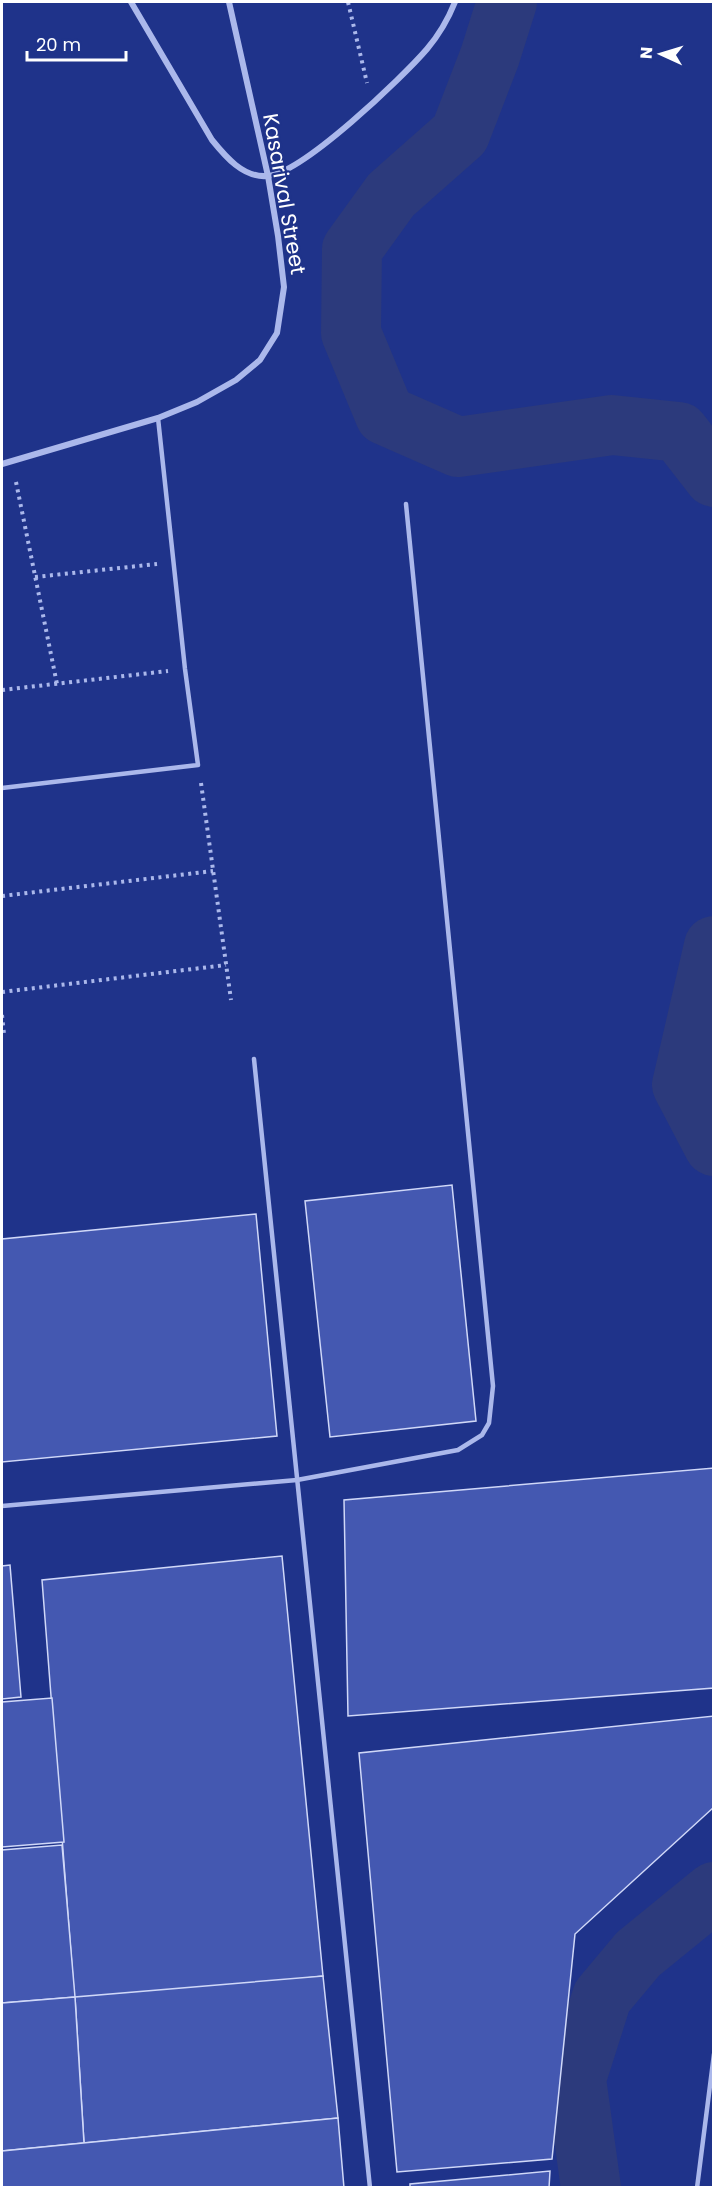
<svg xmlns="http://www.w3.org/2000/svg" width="715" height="2189" viewBox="0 0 715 2189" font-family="Poppins,sans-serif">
	<rect width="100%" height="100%" fill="#1f338a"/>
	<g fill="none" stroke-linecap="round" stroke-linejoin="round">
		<g stroke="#2c3a7c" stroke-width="60">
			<polyline points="507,2 490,56 460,134 391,195 352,249 351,333 385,415 458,447 612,425 679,432 714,477"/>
			<polyline points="714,946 682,1085 714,1146"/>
			<polyline points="591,2188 576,2079 602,1997 638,1954 714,1892"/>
		</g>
	</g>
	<g fill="#4458b1" stroke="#d0d8f8" stroke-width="1.5">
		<polygon points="452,1185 476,1421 330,1437 305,1201"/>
		<polygon points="256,1214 277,1436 2,1462 2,1239"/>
		<polygon points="714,1468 714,1688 348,1716 344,1500"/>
		<polygon points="282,1556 323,1976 75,2005 42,1580"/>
		<polygon points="10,1565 21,1697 2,1699 2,1566"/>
		<polygon points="52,1698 64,1842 2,1847 2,1702"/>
		<polygon points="714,1716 714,1807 575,1934 552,2159 397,2172 359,1753"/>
		<polygon points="62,1845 75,1997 2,2003 2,1850"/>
		<polygon points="323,1976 338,2118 84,2143 75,1997"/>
		<polygon points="75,1997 84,2143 2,2151 2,2003"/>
		<polygon points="338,2118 344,2188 2,2188 2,2151"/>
		<polygon points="550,2171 549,2188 410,2188 410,2184"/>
	</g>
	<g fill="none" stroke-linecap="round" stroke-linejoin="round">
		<g stroke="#abb8eb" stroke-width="4" stroke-dasharray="3 4.5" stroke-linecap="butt">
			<polyline points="348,2 367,83"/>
			<polyline points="16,482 57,684"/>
			<polyline points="35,577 157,564"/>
			<polyline points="2,690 168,671"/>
			<polyline points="201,783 231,1000"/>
			<polyline points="2,896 213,871"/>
			<polyline points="2,992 226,965"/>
			<polyline points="2,1015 4,1034"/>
		</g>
		<g stroke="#abb8eb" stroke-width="4.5">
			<polyline points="2,788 198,765 185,669 158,418"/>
			<polyline points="254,1059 370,2188"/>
			<polyline points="2,1506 297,1480 458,1450 482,1435 489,1423 493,1386 406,504"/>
			<polyline points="697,2188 714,2054"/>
		</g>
		<g stroke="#abb8eb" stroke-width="6">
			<path d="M 131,2 L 212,140 C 225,156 243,178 267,176 C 302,174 403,77 427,49 C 438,36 449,17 455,2"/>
			<polyline points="2,464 158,418 197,402 236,380 260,360 277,333 284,287 278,236 268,176 229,2"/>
		</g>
	</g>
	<g text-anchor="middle" stroke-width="4.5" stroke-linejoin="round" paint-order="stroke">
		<g font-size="21" fill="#fff" stroke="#1f338a">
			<text transform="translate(284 194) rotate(80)" y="7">Kasarival Street</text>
		</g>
	</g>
	<rect width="715" height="2189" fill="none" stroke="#ffffff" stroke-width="6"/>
	<g transform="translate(661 54) rotate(274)" stroke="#1f338a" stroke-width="4.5" paint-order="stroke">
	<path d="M0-4.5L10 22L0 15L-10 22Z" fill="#ffffff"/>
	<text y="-9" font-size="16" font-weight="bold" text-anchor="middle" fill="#ffffff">N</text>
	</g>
	<path d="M27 51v9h99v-9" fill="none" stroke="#ffffff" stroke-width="3"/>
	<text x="36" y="51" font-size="18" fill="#ffffff" stroke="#1f338a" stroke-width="4.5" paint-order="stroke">20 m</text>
</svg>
